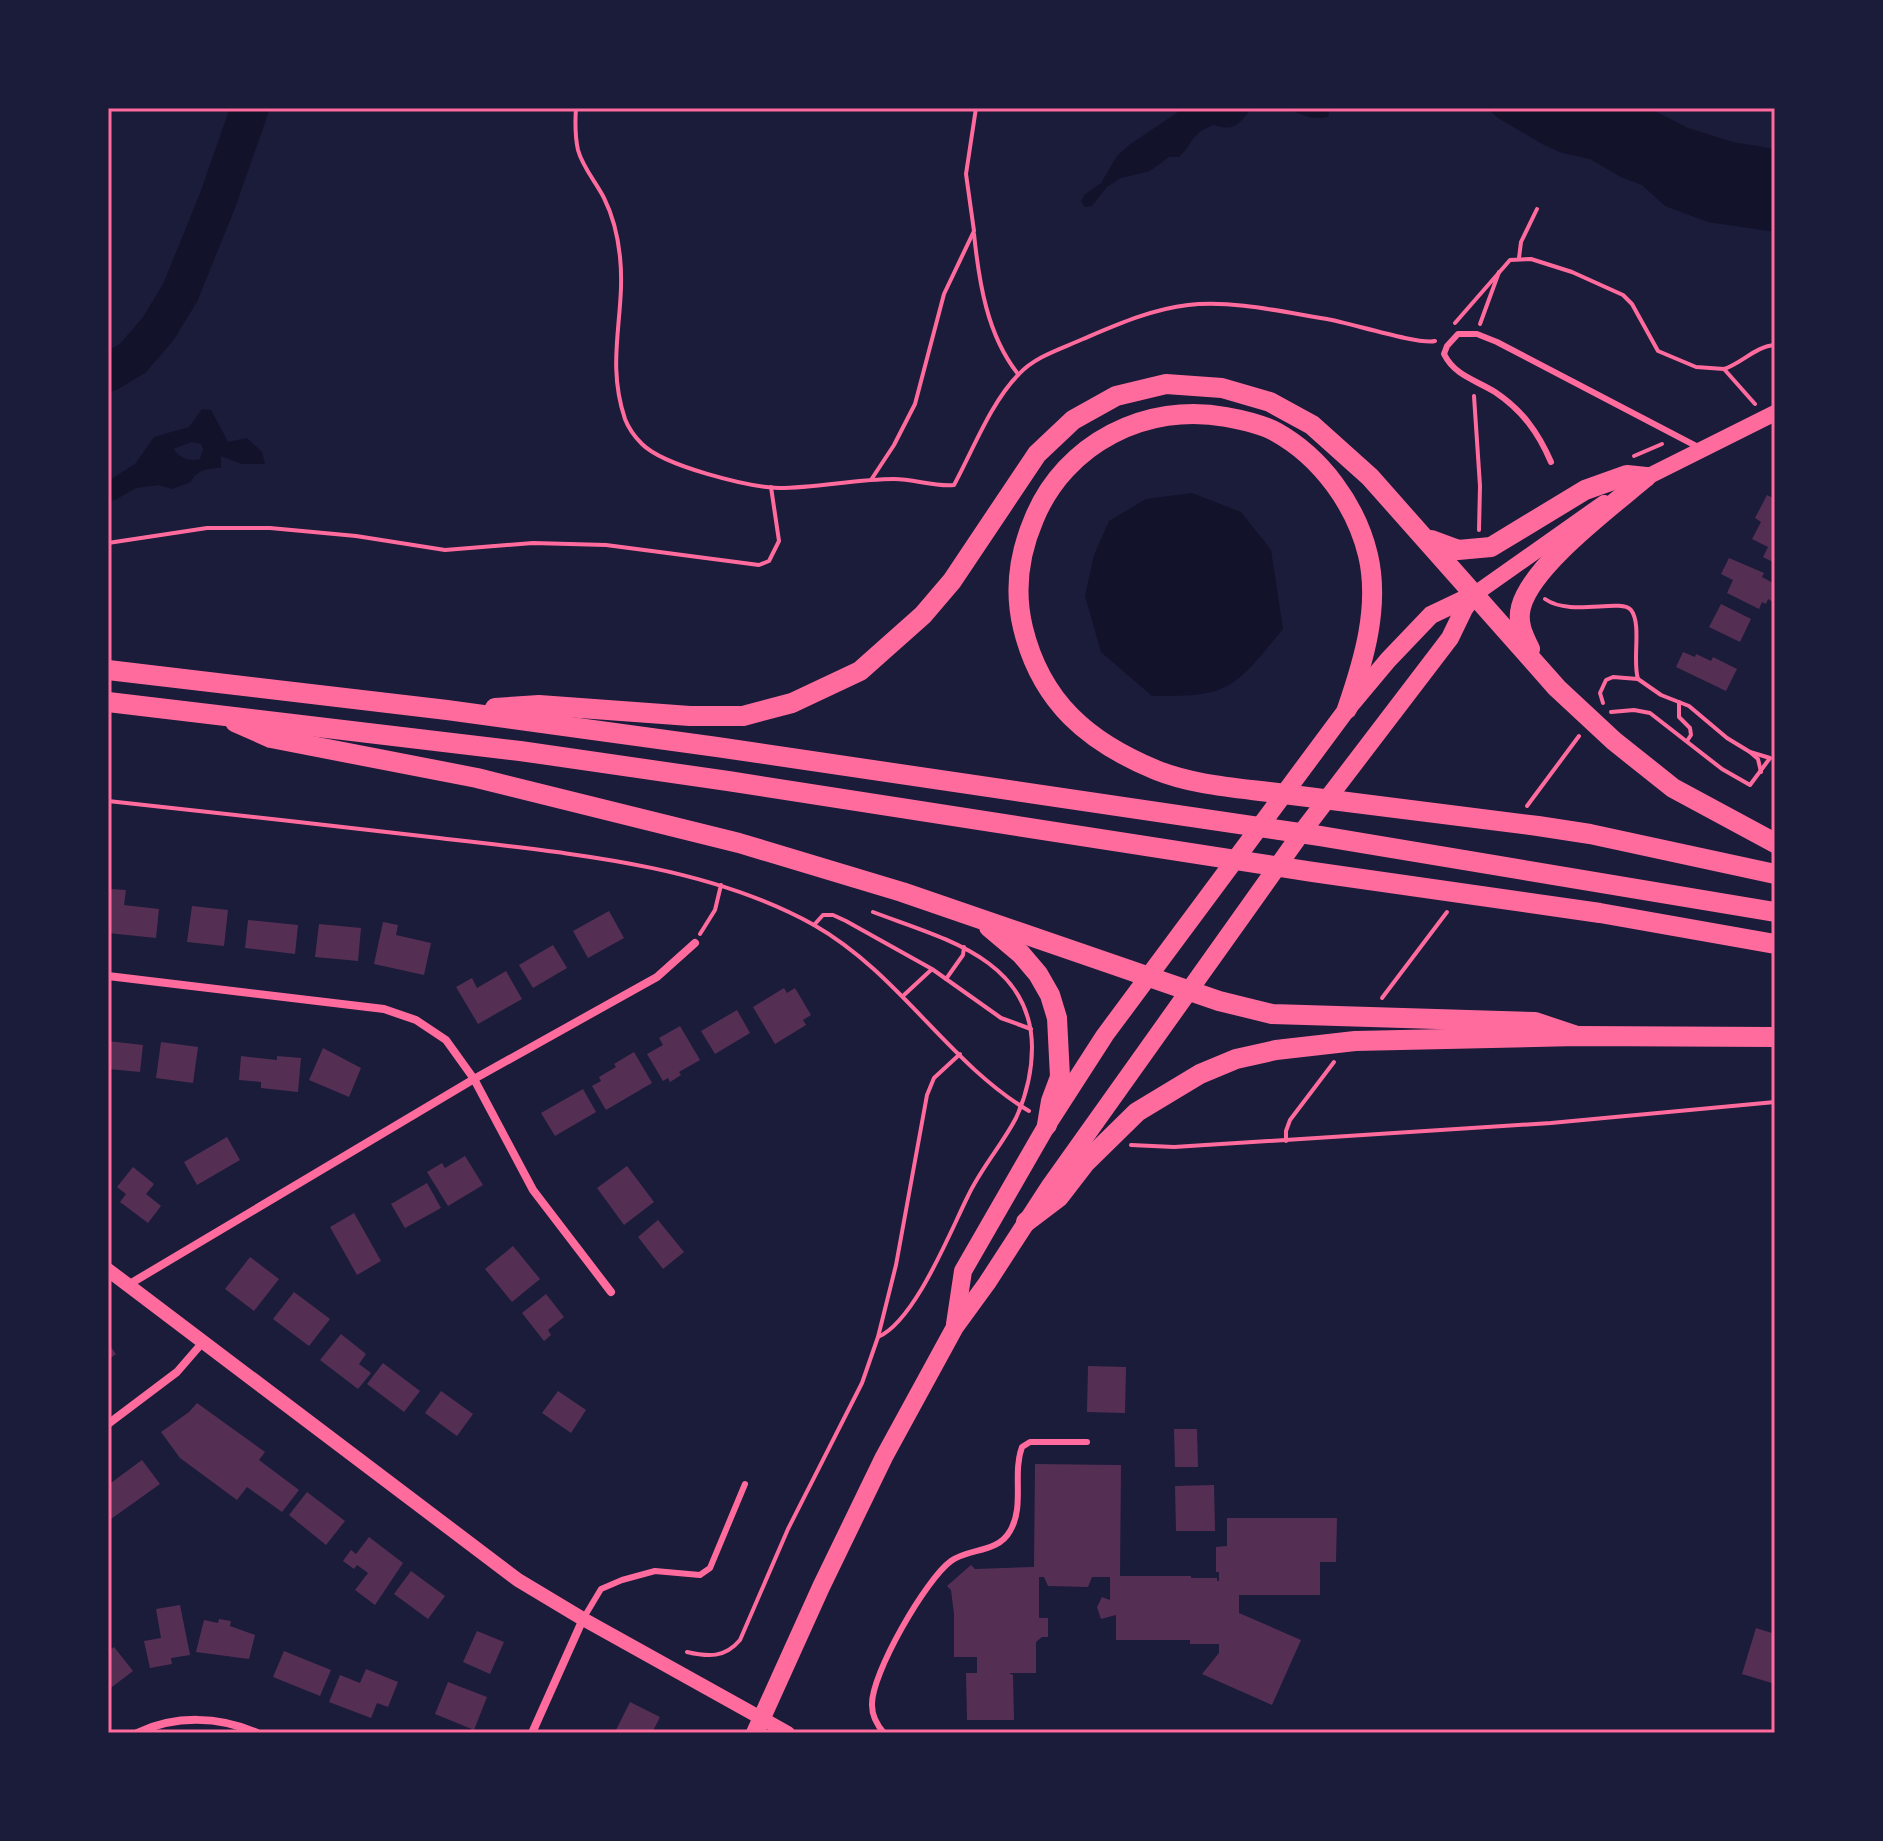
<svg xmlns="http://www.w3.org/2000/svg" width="1883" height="1841" viewBox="0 0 1883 1841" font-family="'IBM Plex Serif',serif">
	<rect width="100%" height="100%" fill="#1b1b3a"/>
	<g fill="#12122b" fill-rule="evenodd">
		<path d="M 1184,108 L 1252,108 C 1239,124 1235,132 1214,125 C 1189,134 1195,142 1179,157 L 1169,157 L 1150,171 L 1121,178 L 1107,187 L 1092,206 L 1085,207 L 1081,201 L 1084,195 L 1101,183 L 1117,156 L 1129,145 Z"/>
		<path d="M 1288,108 L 1330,108 L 1328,117 C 1313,120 1300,115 1288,108 Z"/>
		<polygon points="1487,108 1649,108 1688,128 1733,142 1775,149 1775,232 1708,222 1665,206 1642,185 1621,177 1590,159 1562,153 1544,145 1498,118"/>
		<path d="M 202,409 L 211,410 L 228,442 L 247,438 L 262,452 L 265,464 L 242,464 L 221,456 L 221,468 C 209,468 196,470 191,482 L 172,489 L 159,485 L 136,488 L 115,500 L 108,501 L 108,481 L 135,464 L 154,437 L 189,427 ZM 192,442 L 201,444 L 203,449 L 200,459 C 188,462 181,458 173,449 Z"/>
		<path d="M 1192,493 L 1241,512 L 1271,550 L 1283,629 C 1234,688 1232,697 1152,696 L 1101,652 L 1085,596 L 1094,555 L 1109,521 L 1146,499 Z"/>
	</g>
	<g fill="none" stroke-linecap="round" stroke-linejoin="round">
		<polyline stroke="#12122b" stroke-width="38" points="108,373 133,358 158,329 180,293 217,202 250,108"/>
	</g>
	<g fill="#542f53">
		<polygon points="1767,495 1775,499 1775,563 1763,557 1768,547 1752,539 1761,522 1755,518"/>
		<polygon points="1729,558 1764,573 1762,577 1775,584 1775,603 1768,599 1766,604 1762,602 1759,609 1727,593 1733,580 1721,574"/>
		<polygon points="1721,604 1751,619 1740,642 1709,627"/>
		<polygon points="1683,652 1695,657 1696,654 1711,661 1713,657 1737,669 1726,691 1676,667"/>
		<polygon points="111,889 126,890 124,905 159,909 156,938 108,933"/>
		<polygon points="192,906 228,910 224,946 187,942"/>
		<polygon points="609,911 624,938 588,958 573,931"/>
		<polygon points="248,920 298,925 295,954 245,948"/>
		<polygon points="383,922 398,925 396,935 431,943 424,975 374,964"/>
		<polygon points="319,924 361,928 358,961 315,957"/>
		<polygon points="553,945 567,968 533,988 519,965"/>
		<polygon points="506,971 522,999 478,1024 456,987 472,978 477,988"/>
		<polygon points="784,988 787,993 795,988 811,1015 803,1020 806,1025 775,1044 753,1007"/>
		<polygon points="737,1010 750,1033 715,1054 701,1031"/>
		<polygon points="680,1026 700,1060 679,1072 681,1075 670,1082 668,1078 663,1081 647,1054 663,1045 659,1038"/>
		<polygon points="108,1041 143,1045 140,1072 108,1069"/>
		<polygon points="161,1042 198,1047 193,1083 156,1078"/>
		<polygon points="323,1048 361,1068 349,1097 309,1080"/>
		<polygon points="634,1052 652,1083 606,1110 592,1086 601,1081 599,1077 616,1067 614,1064"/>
		<polygon points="241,1056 277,1060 277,1056 301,1058 298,1092 261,1088 261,1082 239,1080"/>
		<polygon points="583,1089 596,1112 555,1136 541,1113"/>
		<polygon points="227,1137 240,1160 197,1185 184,1162"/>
		<polygon points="465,1156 483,1185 448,1206 427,1172 442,1163 445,1168"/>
		<polygon points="627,1166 654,1202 624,1225 597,1188"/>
		<polygon points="133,1167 154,1184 146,1194 161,1206 148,1223 120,1202 126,1194 117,1187"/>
		<polygon points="427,1183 441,1208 405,1228 391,1204"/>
		<polygon points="354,1213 381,1261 357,1275 330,1227"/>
		<polygon points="658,1220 684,1252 663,1269 638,1237"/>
		<polygon points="513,1246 540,1279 512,1302 485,1269"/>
		<polygon points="250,1257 279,1279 254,1311 225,1289"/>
		<polygon points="294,1292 330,1319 309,1346 273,1319"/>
		<polygon points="546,1294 564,1317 548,1330 551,1335 544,1341 522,1313"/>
		<polygon points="341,1334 366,1354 359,1364 371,1373 358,1389 320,1360"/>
		<polygon points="108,1343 116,1354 108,1360"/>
		<polygon points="383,1363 420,1391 404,1412 367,1384"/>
		<polygon points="1088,1366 1126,1367 1125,1413 1087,1412"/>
		<polygon points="441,1391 473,1414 457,1436 425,1413"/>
		<polygon points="558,1391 586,1410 571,1433 542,1413"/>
		<polygon points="197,1403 265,1452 259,1460 299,1490 282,1512 247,1487 237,1500 180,1458 161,1432 189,1412"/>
		<polygon points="1174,1429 1197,1429 1198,1467 1175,1467"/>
		<polygon points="142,1460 160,1484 111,1519 108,1514 108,1485"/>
		<polygon points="1035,1464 1121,1465 1120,1576 1191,1576 1191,1578 1217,1578 1217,1581 1219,1581 1219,1572 1216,1572 1216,1547 1227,1546 1227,1518 1337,1518 1336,1562 1320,1562 1320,1595 1239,1595 1239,1613 1301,1640 1272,1705 1202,1674 1219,1653 1219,1644 1190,1644 1190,1640 1116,1640 1116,1615 1101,1619 1097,1607 1102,1597 1110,1600 1110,1577 1092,1577 1088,1587 1048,1586 1044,1577 1039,1577 1039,1618 1048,1618 1048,1637 1042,1637 1036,1642 1036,1673 1009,1673 1013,1675 1014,1720 967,1720 966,1673 977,1673 977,1657 954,1657 954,1614 951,1590 947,1586 971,1565 975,1569 1034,1567"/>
		<polygon points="1214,1485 1215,1531 1176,1531 1175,1486"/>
		<polygon points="307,1492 345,1521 326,1545 289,1515"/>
		<polygon points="369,1537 403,1563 375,1605 355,1590 368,1573 357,1565 354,1569 343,1561 351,1550 356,1554"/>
		<polygon points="411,1571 445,1596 428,1619 394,1594"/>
		<polygon points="180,1605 190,1655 171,1658 172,1664 150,1668 144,1641 161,1638 156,1609"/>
		<polygon points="219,1619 231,1621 230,1626 255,1635 249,1659 196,1652 204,1620 218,1623"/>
		<polygon points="1756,1628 1775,1634 1775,1684 1742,1674"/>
		<polygon points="477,1631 504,1642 490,1674 463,1662"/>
		<polygon points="114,1647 133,1671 108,1690 108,1651"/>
		<polygon points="284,1651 331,1670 320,1696 273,1677"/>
		<polygon points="366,1669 398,1682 388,1707 377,1703 371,1718 329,1702 340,1675 360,1683"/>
		<polygon points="448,1682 487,1697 474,1730 435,1714"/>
		<polygon points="630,1702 660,1717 652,1733 621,1733 616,1730"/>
	</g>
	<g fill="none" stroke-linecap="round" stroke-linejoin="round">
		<g stroke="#ff6b9d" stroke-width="4">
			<path d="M 576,108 C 575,122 575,136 578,150 C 583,168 596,182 604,198 C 613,216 618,237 620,257 C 626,314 605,360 625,419 C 628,427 635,437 642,444 C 664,466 748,487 779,488 C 817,488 856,479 894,479 C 914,479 935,487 954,485 C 973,450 991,402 1019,374 C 1036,356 1061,349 1083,339 C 1116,325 1152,309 1188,305 C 1233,300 1283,312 1327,319 C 1350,323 1419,345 1435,341"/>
			<path d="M 974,234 C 979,282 987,335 1018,374"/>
			<polyline points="1519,258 1521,242 1537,209"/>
			<polyline points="1455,323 1510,260 1531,259 1572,272 1623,295 1632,304 1658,351 1696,367 1724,369 1755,404"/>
			<polyline points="1480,324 1499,272"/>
			<path d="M 1724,369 C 1742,363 1756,346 1775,345"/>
			<polyline points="1474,396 1480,486 1479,530"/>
			<polyline points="1634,456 1662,444"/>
			<polyline points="871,480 894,445 915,404 944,294 974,231 966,174 976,108"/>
			<polyline points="108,543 207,528 270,528 356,536 445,550 533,543 606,545 759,565 769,561 779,541 771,487"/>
			<path d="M 1545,599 C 1570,617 1621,598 1631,610 C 1642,624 1632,661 1638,679 L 1661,695 L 1689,706 L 1727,738 L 1750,752 L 1758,759 L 1761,772"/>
			<polyline points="1679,702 1679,717 1690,728 1691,735 1687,741"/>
			<polyline points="1603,703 1600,693 1606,680 1613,677 1638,679"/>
			<polyline points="1611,712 1634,710 1650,713 1722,769 1750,785 1770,758 1750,752"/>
			<path d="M 108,801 C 218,813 329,825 439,838 C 563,853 703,863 814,925 C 900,974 948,1063 1029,1111"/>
			<polyline points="1527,806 1579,736"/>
			<path d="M 873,912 C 941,938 1031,958 1032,1047 C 1032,1071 1026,1096 1016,1118 C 1002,1145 981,1168 968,1196 C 950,1232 915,1321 878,1337"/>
			<polyline points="814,925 823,915 833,915 846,921 932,969 1001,1018 1031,1029"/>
			<polyline points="700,934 715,910 721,885"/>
			<polyline points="946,979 963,955 964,947"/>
			<polyline points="904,995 931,970"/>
			<polyline points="1382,998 1447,912"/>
			<polyline points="1286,1141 1286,1131 1290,1120 1334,1062"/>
			<polyline points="1131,1145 1174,1147 1551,1123 1775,1102"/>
			<path d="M 687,1652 C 708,1657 725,1658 740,1640 L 788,1529 L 862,1383 L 878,1337 L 896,1265 L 927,1095 L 934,1078 L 960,1054"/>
		</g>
		<g stroke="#ff6b9d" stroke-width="6">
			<path d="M 1551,462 C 1538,432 1522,410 1495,392 C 1476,380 1455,376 1444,354 L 1447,346 L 1458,334 L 1477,334 L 1497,342 L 1698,447"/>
			<polyline points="583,1619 601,1589 622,1580 655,1571 700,1575 710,1568 745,1484"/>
			<path d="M 884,1733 C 877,1725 872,1716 872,1705 C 871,1674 926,1579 951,1561 C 969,1548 998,1553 1010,1531 C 1025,1506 1012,1474 1022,1447 L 1030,1442 L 1087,1442"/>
		</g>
		<g stroke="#ff6b9d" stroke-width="8">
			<polyline points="108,976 384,1009 416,1020 446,1040 474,1079 533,1190 611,1292"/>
			<polyline points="128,1285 474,1079 657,977 695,943"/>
			<polyline points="108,1424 177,1372 203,1342"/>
			<path d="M 137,1733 C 175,1715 219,1716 257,1733"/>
			<polyline points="532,1733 583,1619"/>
		</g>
		<polyline stroke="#ff6b9d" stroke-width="14" points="108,1270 518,1580 583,1619 788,1733"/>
		<g stroke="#ff6b9d" stroke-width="16">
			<polyline points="1637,482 1775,413"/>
			<polyline points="1475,594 1604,503"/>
		</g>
		<g stroke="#ff6b9d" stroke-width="18">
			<polyline points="955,1324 963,1271 1047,1125 1105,1035 1347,709 1388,660 1431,615 1471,596"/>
			<polyline points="755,1733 821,1587 884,1457 955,1327 987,1283 1050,1186 1302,832 1450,638 1464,609 1475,594"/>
		</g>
		<g stroke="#ff6b9d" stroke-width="20">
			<polyline points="1431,540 1458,550 1491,547 1585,490 1627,475 1646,477"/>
			<path d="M 1530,649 C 1523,635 1517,623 1521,607 C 1532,565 1612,506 1646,477"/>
			<polyline points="108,670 447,710 717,747 1320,836 1775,912"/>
			<polyline points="108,702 520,751 728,781 1313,872 1600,913 1775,944"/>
			<polyline points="495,708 539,705 690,716 743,716 792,703 860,671 923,615 952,581 1037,454 1073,420 1116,396 1166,384 1222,388 1270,402 1312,425 1370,477 1557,688 1614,741 1673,788 1775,843"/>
			<path d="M 1347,709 C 1364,660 1380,606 1368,555 C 1356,505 1321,457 1276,432 C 1261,424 1243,420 1226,417 C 1147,402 1065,443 1034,519 C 1019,554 1014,591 1023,628 C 1041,702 1088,742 1156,770 C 1195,786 1242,788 1284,794 C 1369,805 1454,815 1538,826 L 1590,834 L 1775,874"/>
			<polyline points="235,722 271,738 477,778 739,843 902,892 1219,1001 1272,1014 1535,1022 1577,1036"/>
			<polyline points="989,927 1021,954 1038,974 1050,995 1057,1018 1060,1077 1051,1101 1047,1125"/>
			<polyline points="1026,1222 1059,1197 1086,1162 1137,1112 1200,1074 1236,1059 1276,1050 1355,1041 1577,1036 1775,1037"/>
		</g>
	</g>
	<rect width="1883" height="1841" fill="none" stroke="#1b1b3a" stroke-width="220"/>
	<rect x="110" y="110" width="1663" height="1621" fill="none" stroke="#ff6b9d" stroke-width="3"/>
</svg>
